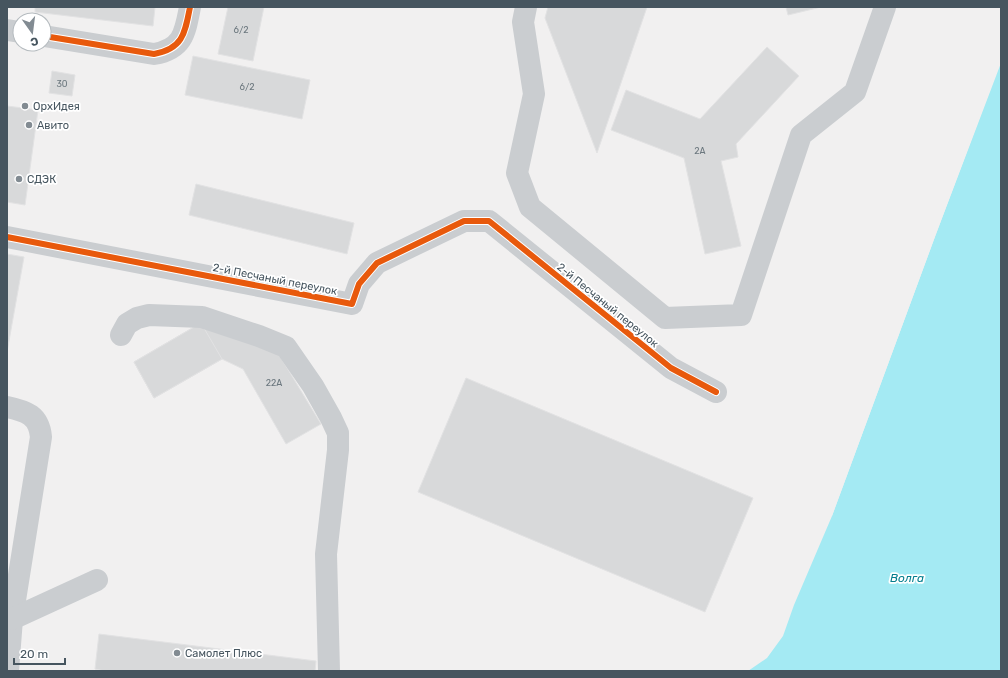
<svg xmlns="http://www.w3.org/2000/svg" width="1008" height="678" viewBox="0 0 1008 678" font-family="Rubik,sans-serif">
	<rect width="100%" height="100%" fill="#f1f0f0"/>
	<polygon fill="#a4eaf3" points="1001,63 1001,671 748,671 767,658 783,636 794,605 832,516 936,234"/>
	<polygon fill="#f1f0f0" points="1001,61 936,234 832,516 831,515 934,233 999,62"/>
	<g fill="#d8d9da" stroke="#e2e2e3">
		<polygon points="35,7 155,7 153,26 35,12"/>
		<polygon points="228,7 264,7 253,61 218,54"/>
		<polygon points="548,7 647,7 597,153 545,18"/>
		<polygon points="786,7 821,7 788,15"/>
		<polygon points="767,47 799,76 736,144 738,157 721,161 741,246 705,254 684,158 611,130 626,90 700,119"/>
		<polygon points="193,56 310,80 302,119 185,95"/>
		<polygon points="52,71 75,75 72,96 49,93"/>
		<polygon points="7,106 38,110 25,205 7,202"/>
		<polygon points="196,184 354,223 347,254 189,215"/>
		<polygon points="7,254 24,257 7,352"/>
		<polygon points="201,323 275,348 321,424 286,444 243,369 222,359 154,398 134,362"/>
		<polygon points="201,323 222,359 154,398 134,362"/>
		<polygon points="466,378 753,498 705,612 418,492"/>
		<polygon points="99,634 316,661 315,671 105,671 95,669"/>
	</g>
	<g fill="none" stroke-linecap="round" stroke-linejoin="round">
		<g stroke="#cacdd0" stroke-width="22">
			<polyline points="526,7 523,22 534,94 517,173 530,207 665,318 741,315 801,135 855,92 885,7"/>
			<polyline points="7,30 20,32"/>
			<path d="M 44,36 L 154,54 C 183,49 185,33 190,7"/>
			<polyline points="7,237 352,304 359,284 377,263 464,221 489,221 671,368 716,392"/>
			<polyline points="121,335 127,324 137,318 149,315 202,317 259,336 286,347 313,386 331,418 338,433 338,450 326,554 329,671"/>
			<path d="M 7,407 C 26,411 39,415 41,437 L 12,619 L 8,671"/>
			<polyline points="12,619 97,580"/>
		</g>
		<defs>
			<g id="cycleway">
				<path d="M 44,36 L 154,54 C 183,49 185,33 190,7"/>
				<polyline points="7,237 352,304 359,284 377,263 464,221 489,221 671,368 716,392"/>
			</g>
		</defs>
		<use href="#cycleway" stroke="#fff" stroke-width="8"/>
		<use href="#cycleway" stroke="#e8590c" stroke-width="6"/>
	</g>
	<g fill="#828b92" stroke="#fff" stroke-width="1.5">
		<circle cx="25" cy="106" r="4"/>
		<circle cx="29" cy="125" r="4"/>
		<circle cx="19" cy="179" r="4"/>
		<circle cx="177" cy="653" r="4"/>
	</g>
	<g text-anchor="middle" stroke-width="3.5" stroke-linejoin="round" paint-order="stroke">
		<g font-size="9" fill="#6b777e">
			<text x="241" y="33">6/2</text>
			<text x="62" y="87">30</text>
			<text x="247" y="90">6/2</text>
			<text x="700" y="154">2А</text>
			<text x="274" y="386">22А</text>
		</g>
		<g font-size="11" fill="#46555f" stroke="#fff" text-anchor="start">
			<text x="33" y="110">ОрхИдея</text>
			<text x="37" y="129">Авито</text>
			<text x="27" y="183">СДЭК</text>
			<text x="185" y="657">Самолет Плюс</text>
		</g>
		<g font-size="11" fill="#46555f" stroke="#fff">
			<text transform="translate(275 279) rotate(11)" y="4">2-й Песчаный переулок</text>
			<text transform="translate(608 305) rotate(39)" y="4">2-й Песчаный переулок</text>
		</g>
		<g font-size="12" font-style="italic" fill="#047e8e" stroke="#fff">
			<text x="907" y="582">Волга</text>
		</g>
	</g>
	<rect width="1008" height="678" fill="none" stroke="#46555f" stroke-width="16"/>
	<g transform="translate(32 32) rotate(166)"><circle r="19" fill="#ffffff" stroke="#b5bbbf"/>
	<path d="M0-3L7 15L0 10L-7 15Z" fill="#828b92"/>
	<text y="-6" font-size="11" font-weight="bold" text-anchor="middle" fill="#46555f">С</text>
	</g>
	<path d="M14 658v6h51v-6" fill="none" stroke="#46555f" stroke-width="2"/>
	<text x="20" y="658" font-size="12" fill="#46555f" stroke="#ffffff" stroke-width="3" paint-order="stroke">20 m</text>
</svg>
